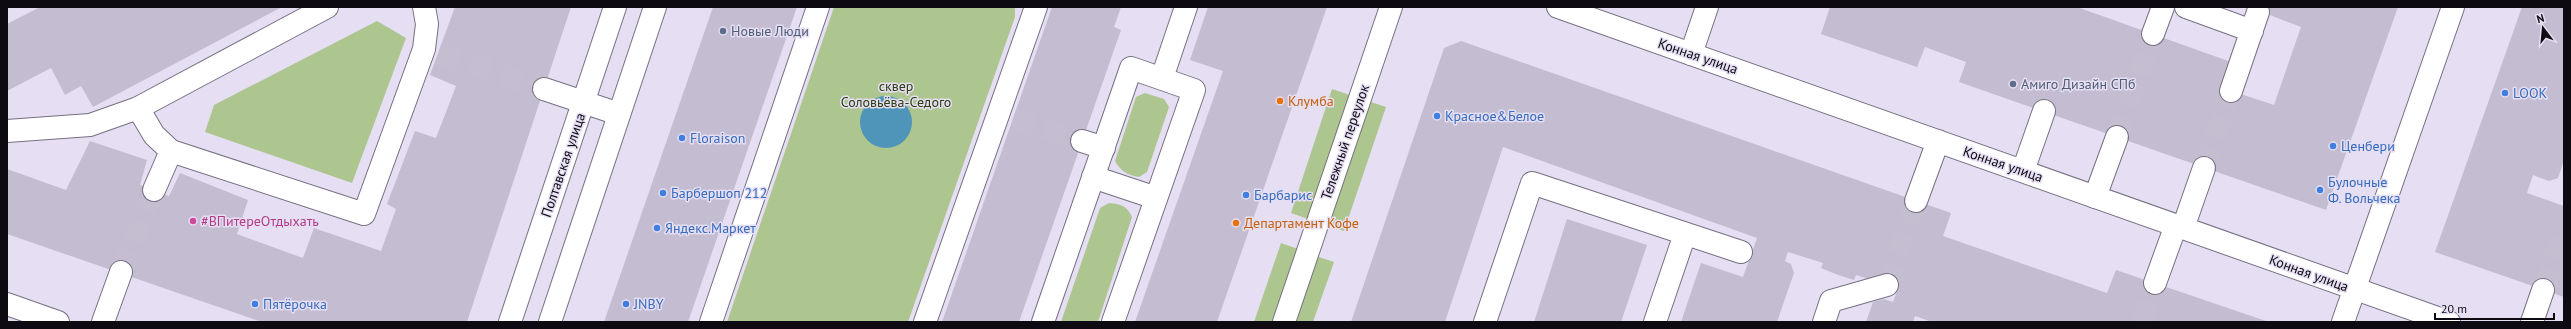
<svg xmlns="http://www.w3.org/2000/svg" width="2571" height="329" viewBox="0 0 2571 329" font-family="'PT Sans',sans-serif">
	<rect width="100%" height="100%" fill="#e6def3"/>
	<g fill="#adc68f">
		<polygon points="834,7 1015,7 1015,17 908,322 727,322"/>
		<polygon points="377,21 406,38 352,183 205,132 214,105"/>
		<polygon points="1332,89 1350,95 1308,219 1291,213"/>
		<path d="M 1145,93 L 1164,99 L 1169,107 L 1147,172 L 1139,177 C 1128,175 1121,172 1115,161 L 1136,97 Z"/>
		<polygon points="1368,101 1386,107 1344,231 1327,225"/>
		<path d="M 1109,203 C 1121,204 1127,206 1132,217 L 1098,322 L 1061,322 L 1100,208 Z"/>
		<polygon points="1281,243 1298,249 1274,322 1254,322"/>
		<polygon points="1316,256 1334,262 1313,322 1294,322"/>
	</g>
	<circle fill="#4e95b9" cx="886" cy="122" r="26"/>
	<g fill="#c4bdd1">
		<polygon points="40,7 282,7 93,107 81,86 65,95 51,68 7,91 7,24"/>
		<polygon points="455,7 571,7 467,322 262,322 7,234 7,169 66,190 90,141 147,160 140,185 169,196 180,173 248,200 237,234 303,258 314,228 381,251 396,209 387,204 415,131 436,138 456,86 430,75"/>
		<polygon points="713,7 797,7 688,322 604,322"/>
		<polygon points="1052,7 1121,7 1114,27 1121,30 1019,322 942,322"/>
		<polygon points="1208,7 1327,7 1217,322 1135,322 1223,71 1190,60"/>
		<polygon points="1830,7 2077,7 2231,62 2223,88 2274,105 2301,27 2249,7 2398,7 2326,210 1959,82 1966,62 1925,47 1917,67 1821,34"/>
		<polygon points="2522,7 2564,7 2564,160 2558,178 2549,181 2533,175 2527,193 2564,206 2564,297 2435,252"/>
		<polygon points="1461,41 1951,213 1943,236 2107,293 2116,270 2269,322 1932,322 1915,316 1913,322 1866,322 1873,302 1884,299 1893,302 1898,289 1856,275 1854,280 1838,275 1821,268 1823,263 1788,252 1785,261 1791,264 1794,273 1777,322 1681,322 1701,263 1743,277 1757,238 1503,147 1445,322 1351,322 1444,48"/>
		<polygon points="1567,219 1647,245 1621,322 1534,322"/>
	</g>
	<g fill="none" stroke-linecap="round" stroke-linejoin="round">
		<g stroke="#c5bed1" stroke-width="22" stroke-dasharray="22 11" stroke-linecap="butt">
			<polyline points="438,54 544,89"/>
			<polyline points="1013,119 1082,141"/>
			<polyline points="2117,137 2153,34"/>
			<polyline points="2204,168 2231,91"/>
			<polyline points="121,272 154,190"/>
			<polyline points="1887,285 1916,201"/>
			<polyline points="2543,290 2564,231"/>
			<polyline points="2142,322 2155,283"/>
		</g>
		<defs>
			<g id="minor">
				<polyline points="1558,7 2449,322"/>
				<polyline points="2186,7 2252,31"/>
				<polyline points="2153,34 2163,7"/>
				<polyline points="1691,54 1707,7"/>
				<polyline points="1162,78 1186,7"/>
				<polyline points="544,89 619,114"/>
				<polyline points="2231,91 2258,12"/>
				<polyline points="138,108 154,135 171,151 364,214 424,49 427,24 424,7"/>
				<polyline points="7,131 90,125 138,108 327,7"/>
				<polyline points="1082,141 1104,148"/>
				<polyline points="2023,171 2044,111"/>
				<polyline points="1093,177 1156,198"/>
				<polyline points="154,190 171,151"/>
				<polyline points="2095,197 2117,137"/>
				<polyline points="1916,201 1938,141"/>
				<polyline points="2183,228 2204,168"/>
				<polyline points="2155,283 2176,225"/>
				<polyline points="103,322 121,272"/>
				<polyline points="510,322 615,7"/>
				<polyline points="550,322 655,7"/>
				<polyline points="711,322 818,7"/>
				<polyline points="925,322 1036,7"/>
				<polyline points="1043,322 1131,68 1194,90 1113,322"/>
				<polyline points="1284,322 1391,7"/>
				<polyline points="1485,322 1532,183 1741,252"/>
				<polyline points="1655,322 1685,234"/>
				<polyline points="1824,322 1831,301 1887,285"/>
				<polyline points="2343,322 2453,7"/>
				<polyline points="2532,322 2543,290"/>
			</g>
			<polyline id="major" points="7,304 58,322"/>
		</defs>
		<use href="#minor" stroke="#777082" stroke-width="24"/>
		<use href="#major" stroke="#777082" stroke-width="24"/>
		<use href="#minor" stroke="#fff" stroke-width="22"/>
		<use href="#major" stroke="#fff" stroke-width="22"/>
	</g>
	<g fill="#5c6f8a" stroke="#e6def3" stroke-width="1.5">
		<circle cx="723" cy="31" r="4"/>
		<circle cx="2013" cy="84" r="4"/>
	</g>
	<g fill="#3f7fe0" stroke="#e6def3" stroke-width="1.5">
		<circle cx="2505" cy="93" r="4"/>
		<circle cx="1437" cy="116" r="4"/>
		<circle cx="682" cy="138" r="4"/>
		<circle cx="2333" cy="146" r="4"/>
		<circle cx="2320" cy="190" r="4"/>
		<circle cx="663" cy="193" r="4"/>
		<circle cx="1246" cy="195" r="4"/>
		<circle cx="657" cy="228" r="4"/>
		<circle cx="255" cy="304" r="4"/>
		<circle cx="626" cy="304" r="4"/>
	</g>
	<g fill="#e8710a" stroke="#e6def3" stroke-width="1.5">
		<circle cx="1280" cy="101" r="4"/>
		<circle cx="1236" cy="223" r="4"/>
	</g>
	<circle fill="#d1479c" stroke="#e6def3" stroke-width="1.5" cx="193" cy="221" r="4"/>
	<g text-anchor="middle" stroke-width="3" stroke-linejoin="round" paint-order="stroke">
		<g font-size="14" fill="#4e5e75" stroke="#e6def3" text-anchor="start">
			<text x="731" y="36">Новые Люди</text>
			<text x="2021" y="89">Амиго Дизайн СПб</text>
		</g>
		<g font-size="14" fill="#0d0a11" stroke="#e6def3">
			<text transform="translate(1698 56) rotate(19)" y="5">Конная улица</text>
			<text transform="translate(1345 142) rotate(-71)" y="5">Тележный переулок</text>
			<text transform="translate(2003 164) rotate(19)" y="5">Конная улица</text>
			<text transform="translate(563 165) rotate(-71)" y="5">Полтавская улица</text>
			<text transform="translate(2309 273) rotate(20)" y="5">Конная улица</text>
		</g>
		<g font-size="14" fill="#2d3f12" stroke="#e6def3">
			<text x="896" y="91">сквер<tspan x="896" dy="16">Соловьёва-Седого</tspan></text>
		</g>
		<g font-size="14" fill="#366cbe" stroke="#e6def3" text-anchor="start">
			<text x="2513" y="98">LOOK</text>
			<text x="1445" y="121">Красное&amp;Белое</text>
			<text x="690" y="143">Floraison</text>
			<text x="2341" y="151">Ценбери</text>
			<text x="2328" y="187">Булочные<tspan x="2328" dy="16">Ф. Вольчека</tspan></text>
			<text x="671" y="198">Барбершоп 212</text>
			<text x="1254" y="200">Барбарис</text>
			<text x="665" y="233">Яндекс.Маркет</text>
			<text x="263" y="309">Пятёрочка</text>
			<text x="634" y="309">JNBY</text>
		</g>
		<g font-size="14" fill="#c56008" stroke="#e6def3" text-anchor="start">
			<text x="1288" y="106">Клумба</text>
			<text x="1244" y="228">Департамент Кофе</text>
		</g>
		<g font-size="14" fill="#b23c85" stroke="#e6def3" text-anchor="start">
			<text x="201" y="226">#ВПитереОтдыхать</text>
		</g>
	</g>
	<rect width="2571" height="329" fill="none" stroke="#0d0a11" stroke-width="16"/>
	<g transform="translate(2543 28) rotate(344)" stroke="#e6def3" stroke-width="3" paint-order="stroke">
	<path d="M0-3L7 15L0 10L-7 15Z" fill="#0d0a11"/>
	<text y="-6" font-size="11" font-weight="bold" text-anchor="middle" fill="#0d0a11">N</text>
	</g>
	<path d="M2435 313v6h119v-6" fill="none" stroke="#0d0a11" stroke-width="2"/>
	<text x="2441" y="313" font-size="12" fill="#0d0a11" stroke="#e6def3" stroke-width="3" paint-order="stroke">20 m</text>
</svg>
